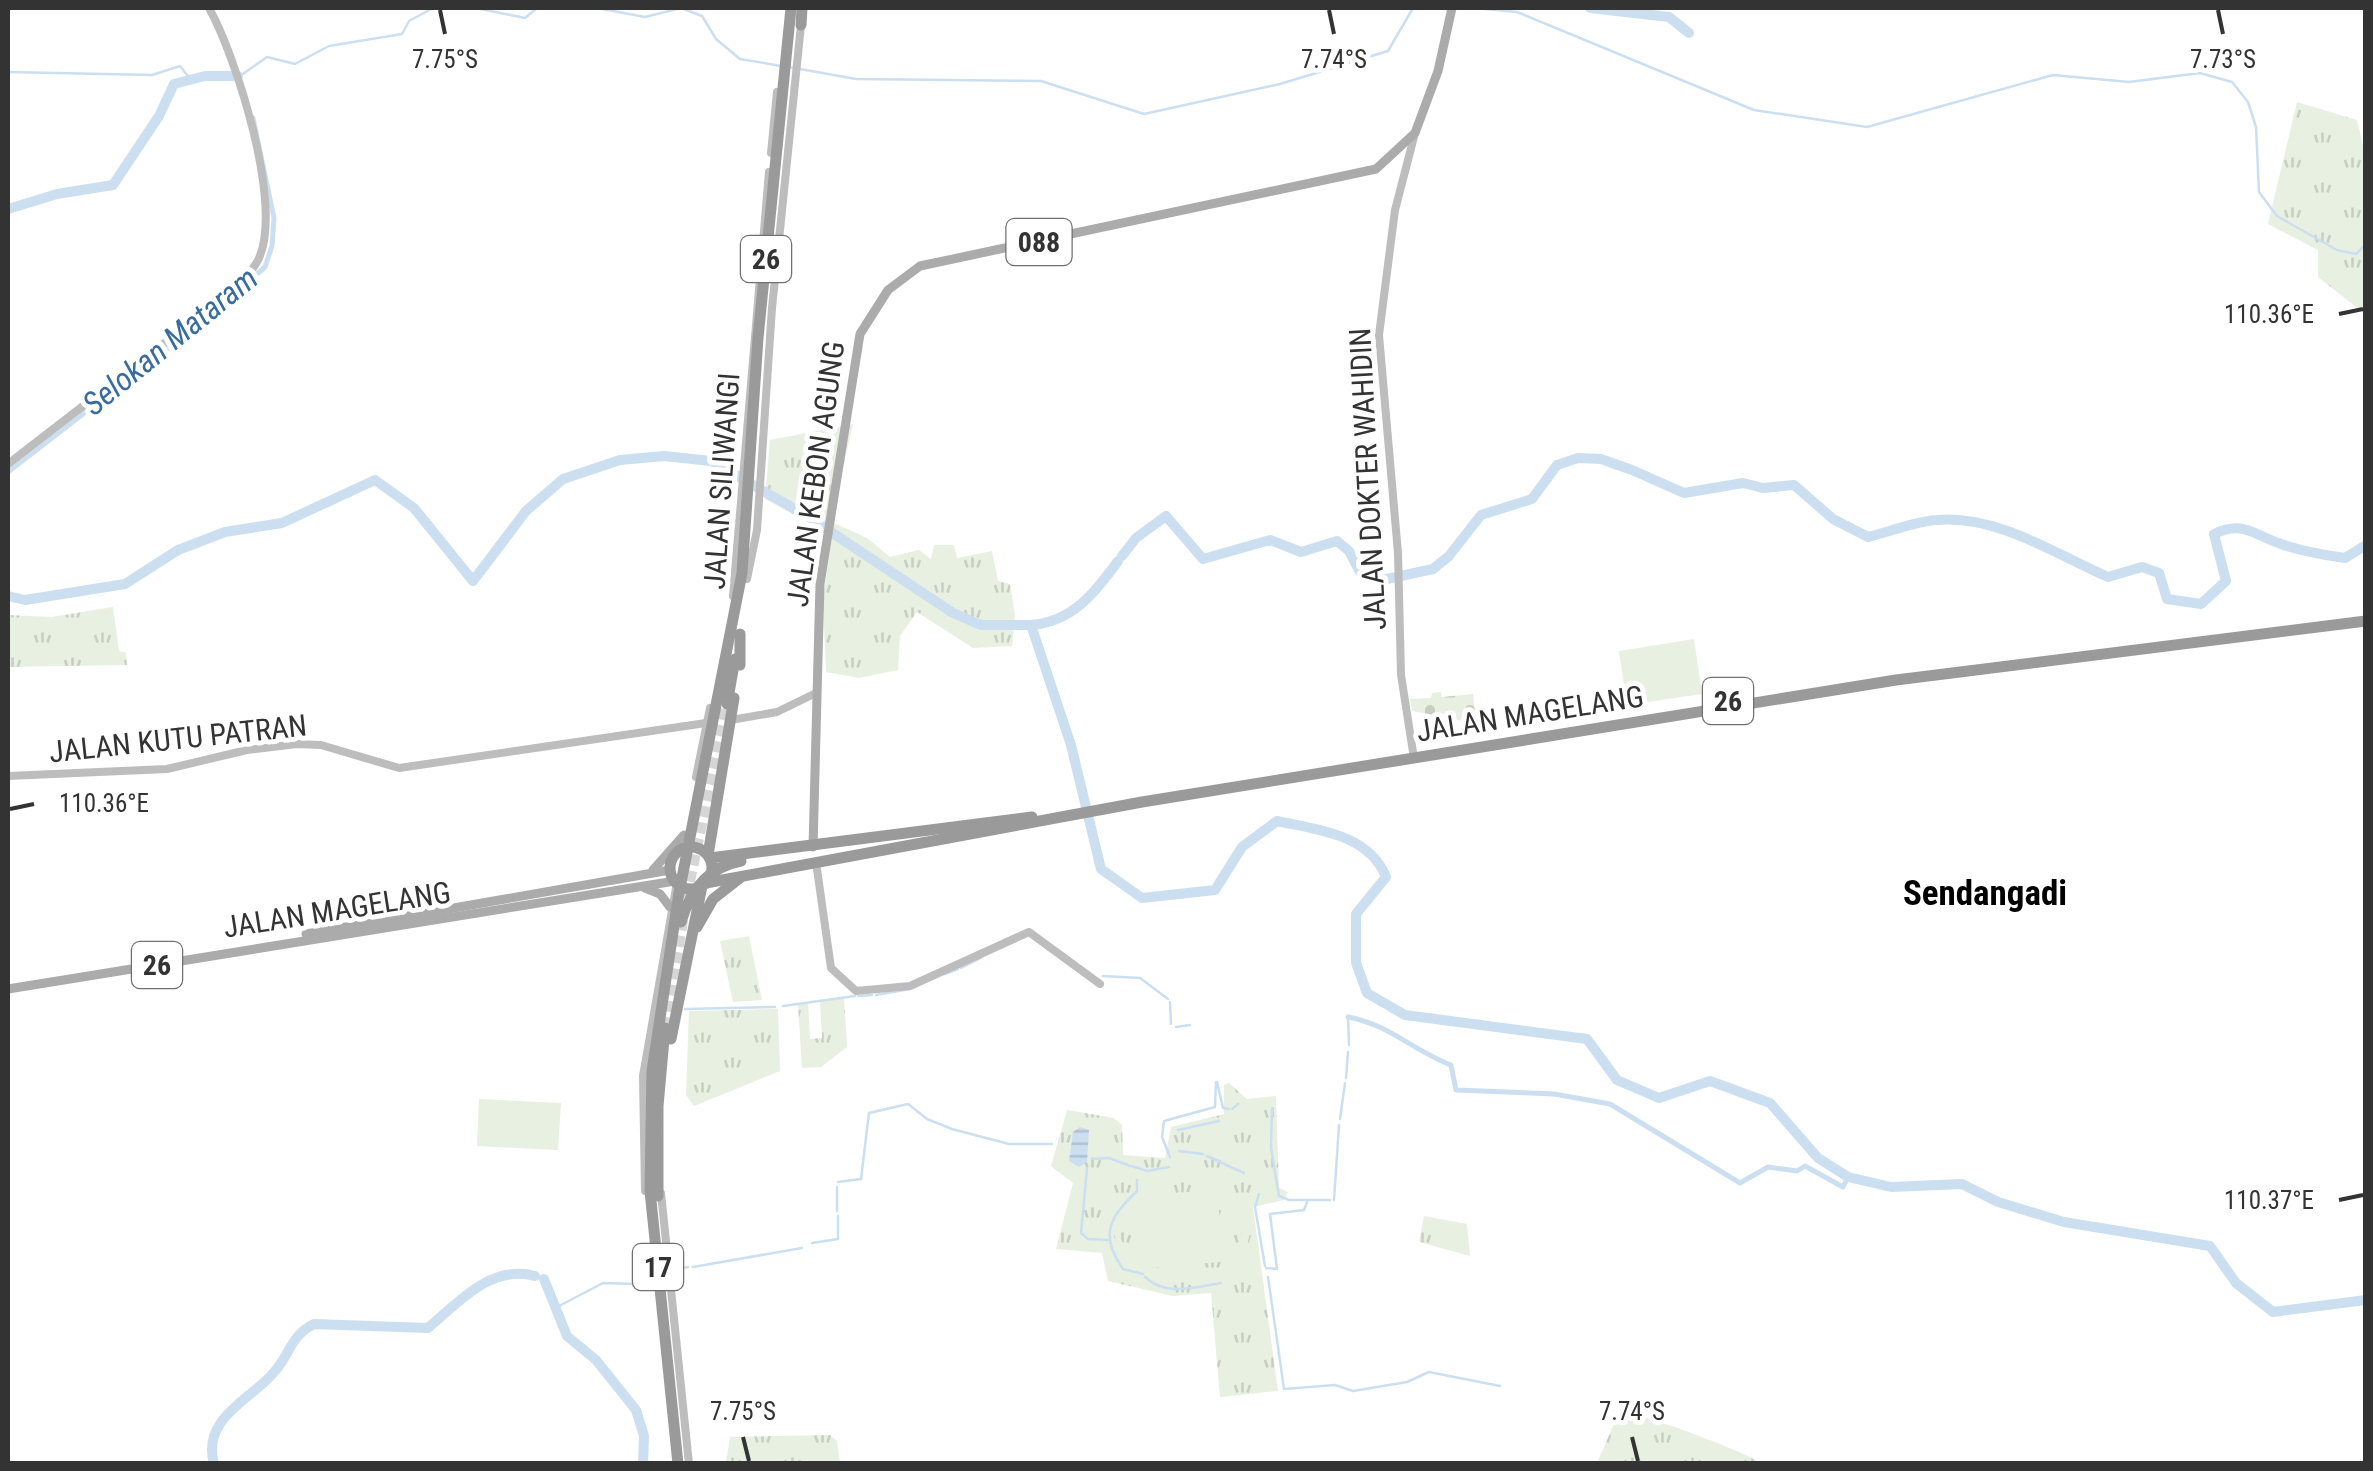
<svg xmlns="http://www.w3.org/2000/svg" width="2373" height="1471" viewBox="0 0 2373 1471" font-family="'Roboto Condensed',sans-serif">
	<defs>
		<pattern id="grass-tufts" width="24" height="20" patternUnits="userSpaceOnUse" patternTransform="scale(2.5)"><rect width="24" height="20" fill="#e8f0e1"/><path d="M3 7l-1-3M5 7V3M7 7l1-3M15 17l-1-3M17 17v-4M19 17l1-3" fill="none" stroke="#c7cec2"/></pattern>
		<pattern id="cemetery-stones" width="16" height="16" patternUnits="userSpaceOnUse" patternTransform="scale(2.5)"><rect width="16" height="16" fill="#e8f0e1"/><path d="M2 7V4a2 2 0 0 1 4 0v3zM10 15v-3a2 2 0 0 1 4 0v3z" fill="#c7cec2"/></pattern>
		<pattern id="water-rules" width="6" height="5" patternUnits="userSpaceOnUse" patternTransform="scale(2.5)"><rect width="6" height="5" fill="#ccdff1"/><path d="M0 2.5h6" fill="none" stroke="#b0c0cf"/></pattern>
	</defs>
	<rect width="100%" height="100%" fill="#fff"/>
	<g fill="url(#grass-tufts)">
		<polygon points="2297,102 2357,120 2365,154 2365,314 2318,277 2318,250 2268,224"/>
		<polygon points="853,424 828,533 765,499 770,440"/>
		<polygon points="834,523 867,538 890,557 919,550 931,559 934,545 954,545 957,558 992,551 998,581 1010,584 1015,616 1012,646 973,648 917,612 900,636 898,670 859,678 826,672 823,599"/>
		<polygon points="113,607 119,651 126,653 127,665 8,667 8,615 52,617"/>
		<polygon points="749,936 762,1000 733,1002 720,941"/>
		<polygon points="844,998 847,1047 821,1067 802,1068 798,1004 808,1002 810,1039 822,1038 820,1000"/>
		<polygon points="778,1009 780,1071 694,1106 686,1095 689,1011"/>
		<polygon points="1229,1083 1247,1099 1276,1096 1279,1188 1288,1192 1284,1200 1253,1207 1278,1391 1220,1397 1211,1293 1173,1296 1108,1281 1102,1253 1056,1249 1073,1183 1051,1166 1067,1110 1114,1118 1122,1125 1123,1155 1165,1158 1171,1127 1224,1114 1224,1085"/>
		<polygon points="1424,1216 1467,1224 1470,1256 1419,1242"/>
		<path d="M 1620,1410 C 1642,1414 1747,1452 1760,1463 L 1597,1463 Z"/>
		<polygon points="830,1435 837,1441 840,1463 726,1463 730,1437"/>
	</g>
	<polygon fill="url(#cemetery-stones)" points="1441,692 1442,697 1473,694 1475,710 1469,722 1412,711 1410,699 1431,698 1432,693"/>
	<g fill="#e8f0e1" fill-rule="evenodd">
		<polygon points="1694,639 1702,694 1627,705 1619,651"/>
		<polygon points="479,1099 561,1103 558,1150 477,1146"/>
		<path d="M 1233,1188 L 1252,1224 L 1247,1246 L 1231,1261 L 1138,1269 L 1117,1252 L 1113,1225 L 1134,1197 ZM 1217,1199 L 1235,1207 L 1243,1224 L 1240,1242 L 1225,1253 ZM 1140,1206 L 1145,1259 L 1145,1260 L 1128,1254 L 1119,1235 L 1125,1217 Z"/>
	</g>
	<polygon fill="url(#water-rules)" points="1080,1127 1089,1130 1087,1162 1079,1167 1069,1161 1073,1132"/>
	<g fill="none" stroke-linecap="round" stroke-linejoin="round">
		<g stroke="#ccdff1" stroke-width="2.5">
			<polyline points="476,8 525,18 537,8"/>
			<polyline points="597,8 645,17 681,8 702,16 716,39 740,59 781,66"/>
			<polyline points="1475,8 1517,12 1754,110 1867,127 2053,75 2129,82 2200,73 2232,82 2248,102 2256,127 2259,192 2277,216 2337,250 2356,254 2366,244"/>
			<polyline points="789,67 856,79 1041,81 1144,114 1280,84 1388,51 1413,8"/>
			<polyline points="8,72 152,75 180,66 191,80"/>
			<polyline points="240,76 267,57 295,64 329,46 402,34 409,21 433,8"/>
			<polyline points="961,968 981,958"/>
			<polyline points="945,974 958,969"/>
			<polyline points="1103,976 1140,978 1168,999"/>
			<polyline points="876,995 910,989"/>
			<polyline points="858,996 872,995"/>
			<polyline points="1170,1002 1171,1024"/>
			<polyline points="783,1006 855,996"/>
			<polyline points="685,1009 775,1007"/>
			<polyline points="1348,1017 1349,1045"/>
			<polyline points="1176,1027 1190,1025"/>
			<polyline points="1346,1078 1348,1052"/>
			<polyline points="1217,1082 1223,1108 1229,1109"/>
			<polyline points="1232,1109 1238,1104"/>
			<polyline points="1272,1109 1271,1148 1279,1196 1289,1200 1330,1200"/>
			<polyline points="1340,1119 1345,1083"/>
			<polyline points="1178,1130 1219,1121"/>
			<polyline points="1179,1151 1203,1154"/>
			<polyline points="1207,1156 1244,1173"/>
			<polyline points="1170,1157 1162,1137 1164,1121 1215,1107 1216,1082"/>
			<polyline points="1093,1159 1109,1158 1130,1166"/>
			<polyline points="1132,1166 1147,1171 1169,1167"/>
			<polyline points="1087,1169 1081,1233 1088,1239 1108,1240"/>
			<path d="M 1137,1180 L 1137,1191 C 1111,1216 1098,1234 1123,1269 L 1143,1274"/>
			<polyline points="838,1182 861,1179 869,1113 908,1104 927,1119 952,1129 1009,1144 1052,1144"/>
			<polyline points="1259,1194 1255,1207 1265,1266"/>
			<polyline points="1334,1200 1339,1125"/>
			<polyline points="837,1211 837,1187"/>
			<polyline points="812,1243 838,1239 838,1216"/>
			<polyline points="693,1267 802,1248"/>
			<polyline points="1266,1268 1277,1269 1270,1214 1304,1210 1307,1202"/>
			<polyline points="676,1269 688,1267"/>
			<path d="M 1145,1277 C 1166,1297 1195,1287 1221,1283"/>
			<polyline points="1268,1277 1284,1389 1335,1385 1353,1391 1407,1382 1429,1372 1500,1386"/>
			<polyline points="557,1307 603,1283 637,1284 649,1278"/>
		</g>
		<g stroke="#ccdff1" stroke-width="5">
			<polyline points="8,472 206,319 265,267 272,246 274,218 253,118"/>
			<path d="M 1348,1017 C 1388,1024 1414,1051 1451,1065 L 1456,1090 L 1554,1094 L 1610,1104 L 1740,1183 L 1768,1167 L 1797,1171 L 1805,1166 L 1843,1187 L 1848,1177"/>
		</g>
		<g stroke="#ccdff1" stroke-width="10">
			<polyline points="1590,8 1669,17 1689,33"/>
			<polyline points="8,209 57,194 113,185 159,116 174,84 205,76 238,76"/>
			<path d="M 1122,556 L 1136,538 L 1166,516 L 1203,559 L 1270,540 L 1301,552 L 1337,541 L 1349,551 L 1361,574 L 1387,579 L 1433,569 L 1449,556 L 1481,515 L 1532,499 L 1557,465 L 1578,458 L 1601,459 L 1632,470 L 1684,493 L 1743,483 L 1763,488 L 1794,485 L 1833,519 L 1868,537 C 1890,532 1915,521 1937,520 C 1998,515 2055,554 2108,577 L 2142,567 L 2159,573 L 2167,599 L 2201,604 L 2226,581 L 2214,534 C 2243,520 2254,535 2281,544 C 2301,551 2324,555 2345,558 L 2366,545"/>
			<path d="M 8,596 L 25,600 L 125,584 L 178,550 L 225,532 L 282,523 L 375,480 L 414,508 L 473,581 L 526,511 L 563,479 L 620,460 L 664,456 L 711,461 L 807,516 L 953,613 L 981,625 L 1031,625 L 1071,745 L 1101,869 L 1142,898 L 1215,890 L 1242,847 L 1277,821 C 1318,830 1369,834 1386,877 L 1356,914 L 1356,963 L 1367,993 L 1405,1015 L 1587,1039 L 1617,1080 L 1659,1098 L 1710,1081 L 1770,1103 L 1818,1158 L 1848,1177 L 1891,1187 L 1962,1184 L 1998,1202 L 2064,1222 L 2210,1246 L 2236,1283 L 2273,1312 L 2366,1300"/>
			<path d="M 1031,625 C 1072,622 1095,593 1118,561"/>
			<polyline points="544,1279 567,1336 596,1360 636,1410 644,1436 643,1464"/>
			<path d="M 214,1464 C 201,1417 253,1399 275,1371 C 290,1354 291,1335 314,1324 L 428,1328 C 459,1302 491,1264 535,1276"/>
		</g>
		<polyline stroke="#d6d6d6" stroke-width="11" stroke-dasharray="11 5.5" stroke-linecap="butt" points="665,1028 687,893 727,704"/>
		<g stroke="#bdbdbd" stroke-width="8">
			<polyline points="771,153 777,92"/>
			<path d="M 8,464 C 68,417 129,371 189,324 C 210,307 243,286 257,262 C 286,211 236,56 209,8"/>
			<polyline points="747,579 757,530 772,308 801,25"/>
			<polyline points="733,596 769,172"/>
			<polyline points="731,720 777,712 816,693"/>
			<polyline points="1413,752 1401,675 1398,553 1379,335 1395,210 1415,133"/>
			<polyline points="8,776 167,769 247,750 297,744 321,745 399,768 706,723"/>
			<polyline points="696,777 710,708"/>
			<polyline points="816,862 831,968 856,991 910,986 1029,932 1100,984"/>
			<polyline points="645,1191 643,1076 676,888"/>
			<polyline points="661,1193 689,1464"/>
		</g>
		<g stroke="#ababab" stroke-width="9">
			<polyline points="813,847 820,584 860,334 888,290 920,266 1376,169 1415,133 1438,71 1452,8"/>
			<polyline points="653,870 684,835"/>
			<polyline points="645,888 660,894 670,907"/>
			<polyline points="306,934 670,870"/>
			<polyline points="8,989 675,881"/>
		</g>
		<g stroke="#9a9a9a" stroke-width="11">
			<polyline points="801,25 802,8"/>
			<polyline points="740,665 740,634"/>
			<polyline points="727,704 735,659"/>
			<circle cx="691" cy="868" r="21"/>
			<polyline points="708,855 734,698"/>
			<polyline points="710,858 1032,817"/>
			<polyline points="706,883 1142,802 1896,680 2366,621"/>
			<path d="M 681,922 C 690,891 708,867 741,861"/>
			<polyline points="697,927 713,899 740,878"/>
			<polyline points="671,1039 702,886"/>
			<polyline points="658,1196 658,1106 665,1028"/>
			<polyline points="678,1464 650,1191 652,1071 679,893 742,573 758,338 791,8"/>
		</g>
	</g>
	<path fill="none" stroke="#333" stroke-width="4" d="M 440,10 L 445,34M 1329,10 L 1334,34M 2218,10 L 2223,34M 2339,314 L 2363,309M 10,809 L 34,804M 2339,1200 L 2363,1195M 743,1437 L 749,1461M 1632,1437 L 1638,1461"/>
	<g text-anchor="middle" stroke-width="10" stroke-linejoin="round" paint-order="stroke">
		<g fill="#fff" stroke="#707070" stroke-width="2.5">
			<rect x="1006.5" y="219" width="65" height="46" rx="8"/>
			<rect x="741" y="236" width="50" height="46" rx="8"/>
			<rect x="1703" y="678" width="50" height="46" rx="8"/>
			<rect x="132" y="942" width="50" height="46" rx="8"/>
			<rect x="633" y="1244" width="50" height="46" rx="8"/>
		</g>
		<g font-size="28" font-weight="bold" fill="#333">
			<text x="1039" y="252">088</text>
			<text x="766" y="269">26</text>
			<text x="1728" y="711">26</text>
			<text x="157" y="975">26</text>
			<text x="658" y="1277">17</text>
		</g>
		<g font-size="30" fill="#333" stroke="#fff">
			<text transform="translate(816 474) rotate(-82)" y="10">JALAN KEBON AGUNG</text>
			<text transform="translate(1368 479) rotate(-93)" y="10">JALAN DOKTER WAHIDIN</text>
			<text transform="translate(722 481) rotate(-86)" y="10">JALAN SILIWANGI</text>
			<text transform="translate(1530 714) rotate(-9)" y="10">JALAN MAGELANG</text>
			<text transform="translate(178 739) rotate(-6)" y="10">JALAN KUTU PATRAN</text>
			<text transform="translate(337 910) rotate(-9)" y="10">JALAN MAGELANG</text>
		</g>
		<g font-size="32" font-style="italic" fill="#376c9f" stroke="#fff">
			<text transform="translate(170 341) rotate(-39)" y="11">Selokan Mataram</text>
		</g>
		<g font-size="35" font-weight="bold" fill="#000" stroke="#fff">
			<text x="1985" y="905">Sendangadi</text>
		</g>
	</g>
	<g font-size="25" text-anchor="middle" fill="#333" stroke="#fff" stroke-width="10" stroke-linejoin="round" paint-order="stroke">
		<text x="445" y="68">7.75°S</text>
		<text x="1334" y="68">7.74°S</text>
		<text x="2223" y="68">7.73°S</text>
		<text x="2269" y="323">110.36°E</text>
		<text x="104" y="812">110.36°E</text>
		<text x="2269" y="1209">110.37°E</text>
		<text x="743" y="1420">7.75°S</text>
		<text x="1632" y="1420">7.74°S</text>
	</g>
	<rect width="2373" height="1471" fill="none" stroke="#333333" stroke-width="20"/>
</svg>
